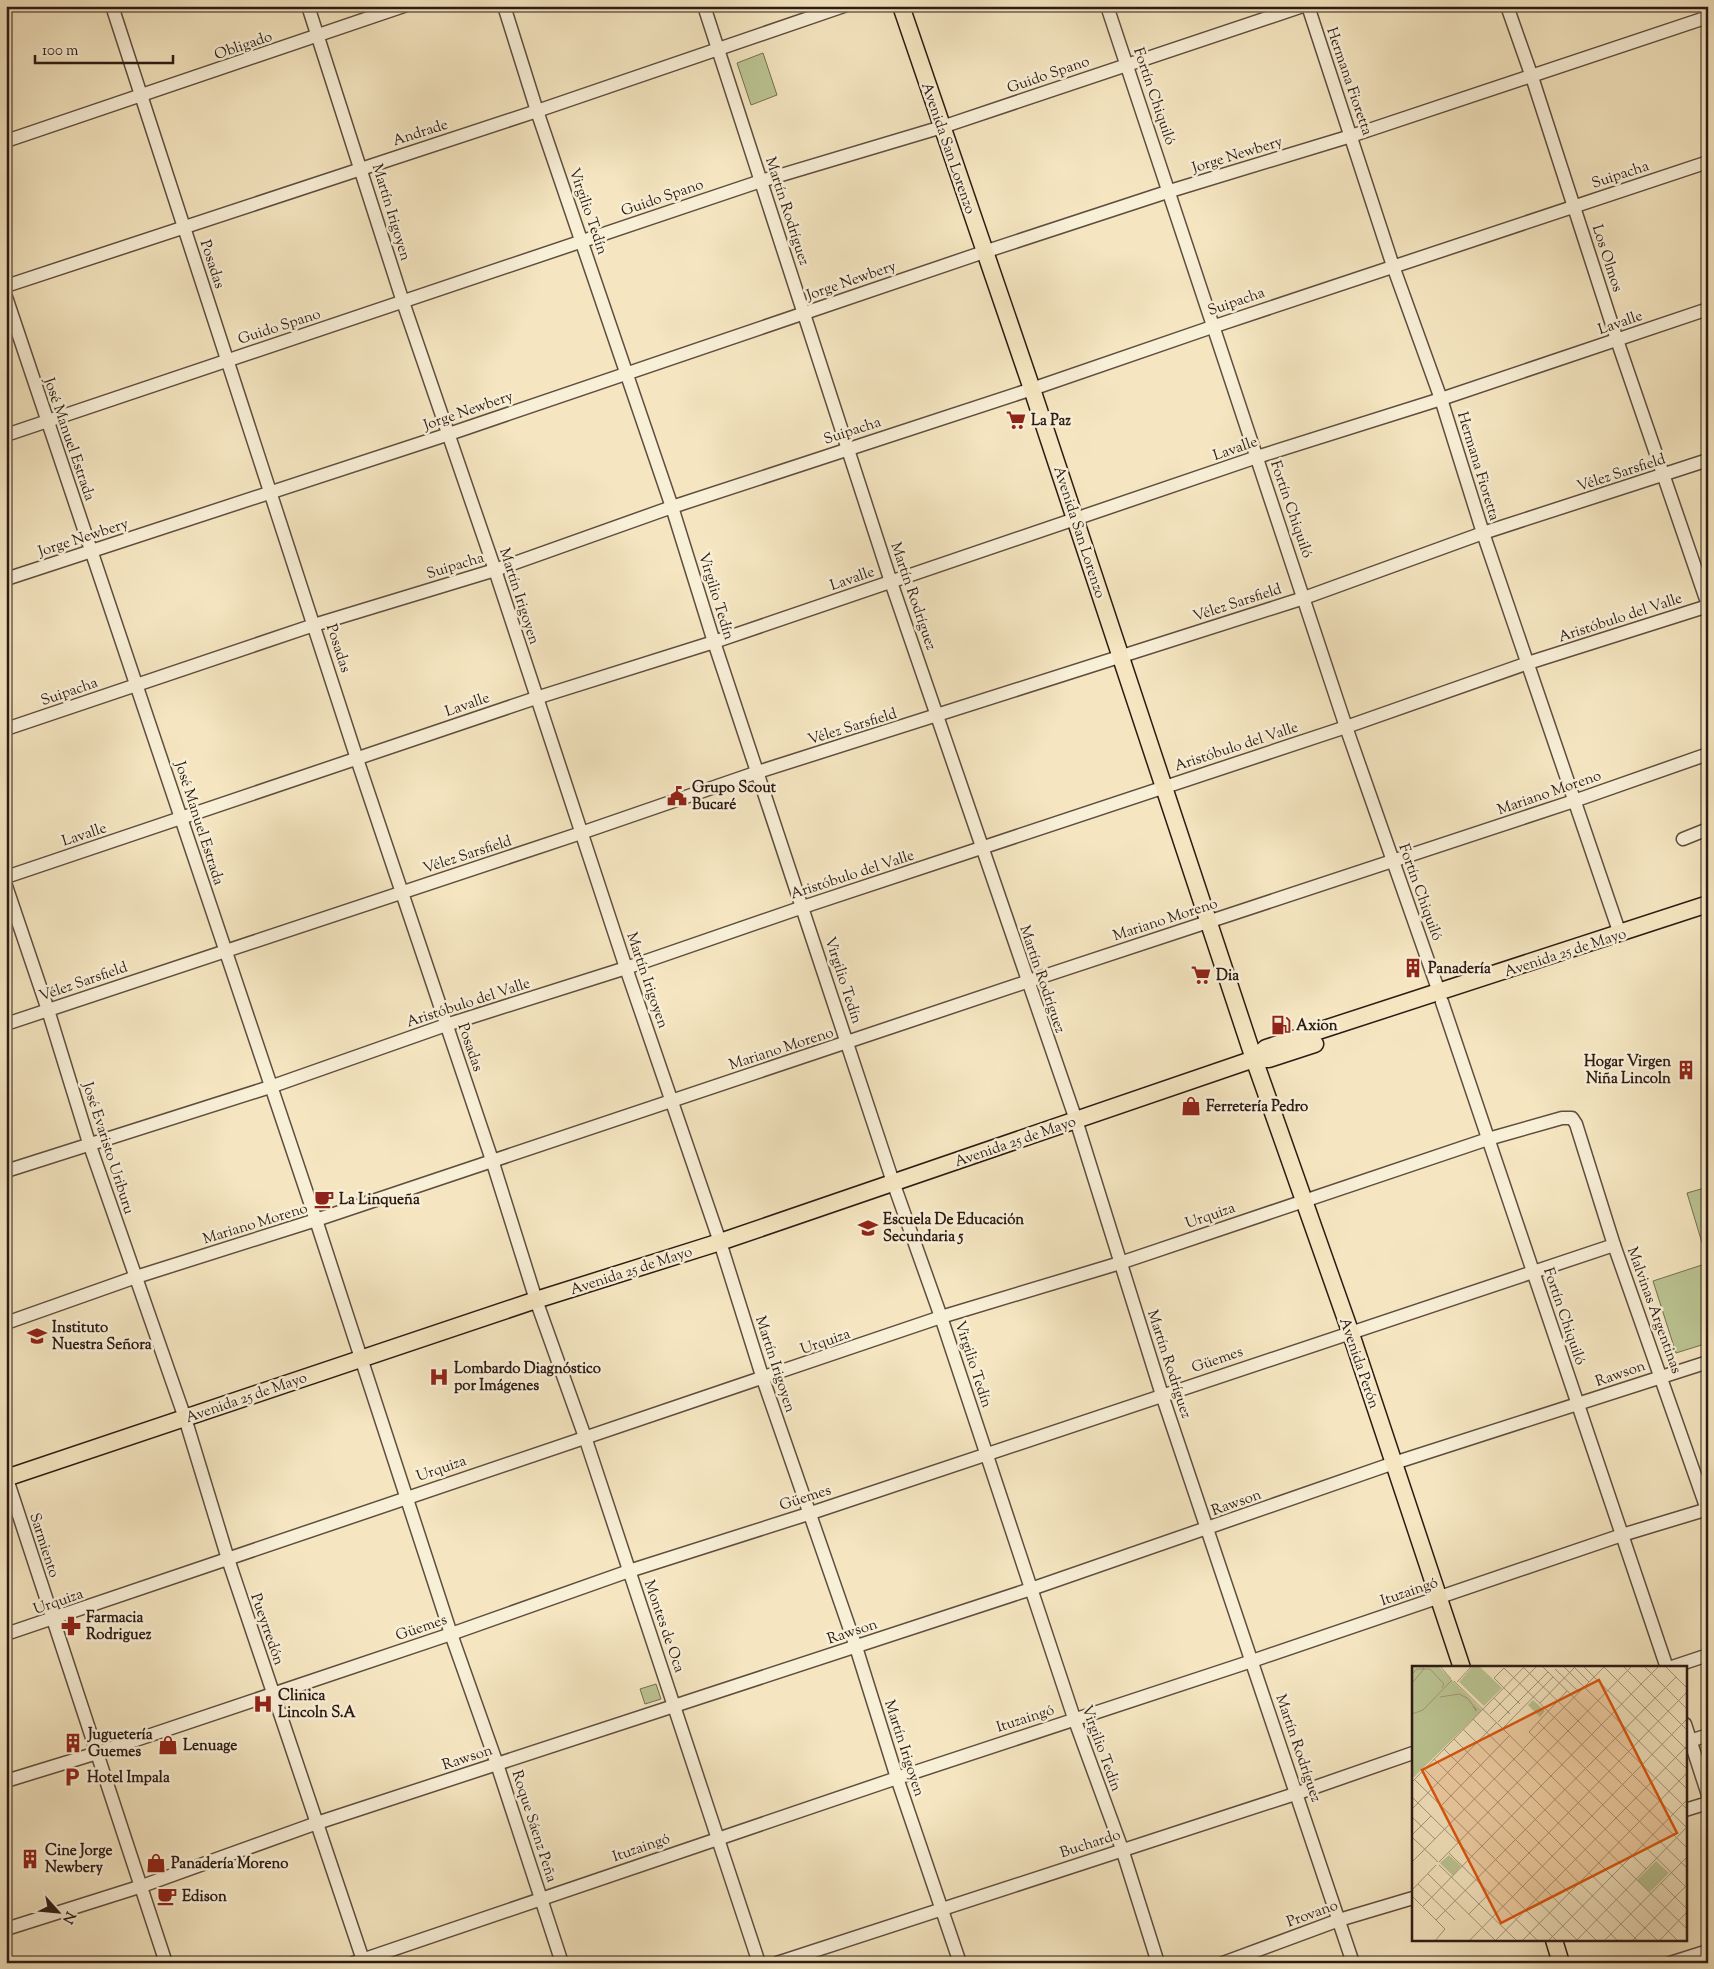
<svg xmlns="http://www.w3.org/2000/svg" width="1714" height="1969" viewBox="0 0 1714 1969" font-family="'Sorts Mill Goudy',serif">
	<rect width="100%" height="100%" fill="#f5e6c1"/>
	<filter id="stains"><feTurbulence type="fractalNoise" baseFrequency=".004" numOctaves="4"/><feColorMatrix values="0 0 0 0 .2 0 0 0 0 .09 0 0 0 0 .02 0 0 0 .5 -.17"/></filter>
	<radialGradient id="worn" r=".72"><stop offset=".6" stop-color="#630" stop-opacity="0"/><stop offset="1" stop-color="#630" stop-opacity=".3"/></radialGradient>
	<g fill="#bbc593" stroke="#747054">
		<polygon points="763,53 777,95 751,105 737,63"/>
		<polygon points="1708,1187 1708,1245 1703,1246 1687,1193"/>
		<polygon points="1708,1263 1708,1343 1676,1353 1653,1281"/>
		<polygon points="656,1684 661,1699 645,1704 640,1689"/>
	</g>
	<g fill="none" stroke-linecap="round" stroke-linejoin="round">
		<defs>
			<g id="minor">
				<polyline points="112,6 357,759 492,1160 536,1300 585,1437 759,1963"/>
				<polyline points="308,6 403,302 495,570 626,968 720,1242 763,1379 856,1647 897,1778 960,1963"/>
				<polyline points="504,6 537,111 672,507 714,642 893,1182 941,1317 1074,1718 1122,1849 1158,1963"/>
				<polyline points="704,6 891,582 1076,1120 1162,1395 1353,1963"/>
				<polyline points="1107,6 1346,727 1439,992"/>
				<polyline points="1308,6 1393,266 1441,399 1483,533 1620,934"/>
				<polyline points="1507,6 1532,77 1617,340 1708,605"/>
				<polyline points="6,141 404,6"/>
				<polyline points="6,286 537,111 844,6"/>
				<polyline points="6,297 316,1220 451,1634 497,1764 562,1963"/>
				<polyline points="6,435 761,181 942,127 1303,6"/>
				<polyline points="6,579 449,434 984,252 1170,191 1351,136 1708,17"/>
				<polyline points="6,729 314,625 495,570 672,507 1032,389 1215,326 1708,162"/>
				<polyline points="1683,839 1708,829"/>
				<polyline points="6,877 536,698 714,642 1257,457 1441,399 1708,309"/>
				<polyline points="6,886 48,1010 89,1143 185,1418 228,1559 364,1963"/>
				<polyline points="1442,1002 1667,1668"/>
				<polyline points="6,1024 581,833 758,772 1304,598 1483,533 1708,460"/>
				<polyline points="6,1171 270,1087 446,1025 626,968 803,907 1346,727 1528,663 1708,606"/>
				<polyline points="6,1323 136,1277 316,1220 1026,982 1574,801 1708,754"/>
				<polyline points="6,1476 166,1963"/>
				<polyline points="6,1634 941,1317 1120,1263 1488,1139 1562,1118 1572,1118 1576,1124 1614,1245 1708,1512"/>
				<polyline points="1669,1668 1708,1655"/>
				<polyline points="1685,1724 1708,1795"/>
				<polyline points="1690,1741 1708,1735"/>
				<polyline points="6,1781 97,1753 451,1634 629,1571 808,1514 1614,1245"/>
				<polyline points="1685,1810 1708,1803"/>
				<polyline points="6,1929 142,1886 317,1823 1031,1589 1394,1463 1708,1362"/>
				<polyline points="353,1963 897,1778 1252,1661 1622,1535 1708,1509"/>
				<polyline points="777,1963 1298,1793 1413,1753"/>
				<polyline points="1223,1963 1339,1920 1413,1898"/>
				<polyline points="1670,1963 1708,1951"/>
			</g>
			<g id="major">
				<polyline points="901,6 1032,389 1254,1059 1350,1331 1462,1668"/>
				<polyline points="1254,1059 1269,1059 1315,1044"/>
				<polyline points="6,1478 536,1300 720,1242 1254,1059 1266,1048 1708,904"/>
				<polyline points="1554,1940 1561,1963"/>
			</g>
		</defs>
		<use href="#minor" stroke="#5e4e3f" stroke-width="15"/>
		<use href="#major" stroke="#2c1b14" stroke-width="19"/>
		<use href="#minor" stroke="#f8efd7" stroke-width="12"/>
		<use href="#major" stroke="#f5e6c1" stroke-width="16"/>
	</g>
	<defs>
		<symbol id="supermarket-bare" viewBox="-9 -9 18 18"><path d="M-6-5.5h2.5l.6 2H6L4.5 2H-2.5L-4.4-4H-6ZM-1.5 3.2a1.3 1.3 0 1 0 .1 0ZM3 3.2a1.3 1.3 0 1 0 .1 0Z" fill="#8f2418" stroke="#f8efd7" stroke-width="2.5" paint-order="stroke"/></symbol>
		<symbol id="civic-bare" viewBox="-9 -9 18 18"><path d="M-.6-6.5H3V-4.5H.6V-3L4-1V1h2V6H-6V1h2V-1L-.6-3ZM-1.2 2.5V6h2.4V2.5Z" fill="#8f2418" stroke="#f8efd7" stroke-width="2.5" paint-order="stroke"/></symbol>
		<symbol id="building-bare" viewBox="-9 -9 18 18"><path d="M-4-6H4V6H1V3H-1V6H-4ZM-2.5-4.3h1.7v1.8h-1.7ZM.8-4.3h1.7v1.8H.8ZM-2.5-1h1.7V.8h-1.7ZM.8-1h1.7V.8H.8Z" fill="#8f2418" stroke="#f8efd7" stroke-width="2.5" paint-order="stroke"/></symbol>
		<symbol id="fuel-bare" viewBox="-9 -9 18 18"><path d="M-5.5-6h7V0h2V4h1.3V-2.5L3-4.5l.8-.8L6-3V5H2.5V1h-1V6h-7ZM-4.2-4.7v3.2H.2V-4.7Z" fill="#8f2418" stroke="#f8efd7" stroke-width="2.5" paint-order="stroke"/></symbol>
		<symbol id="shop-bare" viewBox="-9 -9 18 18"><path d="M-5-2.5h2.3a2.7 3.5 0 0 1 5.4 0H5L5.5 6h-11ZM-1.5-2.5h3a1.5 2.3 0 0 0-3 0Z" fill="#8f2418" stroke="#f8efd7" stroke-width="2.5" paint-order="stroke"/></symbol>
		<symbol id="cafe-bare" viewBox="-9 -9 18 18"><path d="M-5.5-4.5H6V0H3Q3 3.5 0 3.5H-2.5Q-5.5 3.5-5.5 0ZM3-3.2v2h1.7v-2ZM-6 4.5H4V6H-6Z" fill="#8f2418" stroke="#f8efd7" stroke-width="2.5" paint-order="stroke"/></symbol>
		<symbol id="school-bare" viewBox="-9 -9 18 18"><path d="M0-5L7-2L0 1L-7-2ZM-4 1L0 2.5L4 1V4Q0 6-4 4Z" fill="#8f2418" stroke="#f8efd7" stroke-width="2.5" paint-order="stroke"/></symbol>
		<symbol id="hospital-bare" viewBox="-9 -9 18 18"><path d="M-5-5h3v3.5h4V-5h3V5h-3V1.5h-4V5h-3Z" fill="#8f2418" stroke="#f8efd7" stroke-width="2.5" paint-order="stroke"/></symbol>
		<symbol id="pharmacy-bare" viewBox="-9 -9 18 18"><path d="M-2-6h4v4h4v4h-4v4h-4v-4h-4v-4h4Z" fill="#8f2418" stroke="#f8efd7" stroke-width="2.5" paint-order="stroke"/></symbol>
		<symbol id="parking-bare" viewBox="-9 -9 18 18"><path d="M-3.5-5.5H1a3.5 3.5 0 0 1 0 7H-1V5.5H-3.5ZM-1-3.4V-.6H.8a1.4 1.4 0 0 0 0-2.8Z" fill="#8f2418" stroke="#f8efd7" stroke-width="2.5" paint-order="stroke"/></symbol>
	</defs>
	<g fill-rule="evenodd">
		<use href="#supermarket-bare" x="1002" y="406" width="28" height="28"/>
		<use href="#civic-bare" x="663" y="782" width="28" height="28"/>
		<use href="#building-bare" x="1399" y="954" width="28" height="28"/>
		<use href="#supermarket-bare" x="1187" y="961" width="28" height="28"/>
		<use href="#fuel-bare" x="1267" y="1011" width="28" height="28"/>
		<use href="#building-bare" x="1672" y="1056" width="28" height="28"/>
		<use href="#shop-bare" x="1177" y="1092" width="28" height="28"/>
		<use href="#cafe-bare" x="310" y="1185" width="28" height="28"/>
		<use href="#school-bare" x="854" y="1214" width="28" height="28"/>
		<use href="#school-bare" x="23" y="1322" width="28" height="28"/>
		<use href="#hospital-bare" x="425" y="1363" width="28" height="28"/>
		<use href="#pharmacy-bare" x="57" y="1612" width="28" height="28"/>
		<use href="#hospital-bare" x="249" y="1690" width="28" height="28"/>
		<use href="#building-bare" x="59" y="1729" width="28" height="28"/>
		<use href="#shop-bare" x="154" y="1731" width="28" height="28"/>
		<use href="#parking-bare" x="58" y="1763" width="28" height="28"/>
		<use href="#building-bare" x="16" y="1845" width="28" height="28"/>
		<use href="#shop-bare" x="142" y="1849" width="28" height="28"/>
		<use href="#cafe-bare" x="153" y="1882" width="28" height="28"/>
	</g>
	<g text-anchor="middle" stroke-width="5" stroke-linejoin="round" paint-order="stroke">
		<g font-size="15" fill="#2c1b14" stroke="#f8efd7">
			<text transform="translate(243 45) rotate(-19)" y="5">Obligado</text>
			<text transform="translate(1048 74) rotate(-19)" y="5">Guido Spano</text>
			<text transform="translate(1350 81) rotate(71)" y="5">Hermana Fioretta</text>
			<text transform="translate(1155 96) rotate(71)" y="5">Fortín Chiquiló</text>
			<text transform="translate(420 132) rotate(-18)" y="5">Andrade</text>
			<text transform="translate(949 148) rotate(71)" y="5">Avenida San Lorenzo</text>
			<text transform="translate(1237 154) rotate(-17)" y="5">Jorge Newbery</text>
			<text transform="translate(1620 174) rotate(-18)" y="5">Suipacha</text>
			<text transform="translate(662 197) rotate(-19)" y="5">Guido Spano</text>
			<text transform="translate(589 211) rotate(71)" y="5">Virgilio Tedín</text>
			<text transform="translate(788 211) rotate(72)" y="5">Martín Rodríguez</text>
			<text transform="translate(392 212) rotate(73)" y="5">Martín Irigoyen</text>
			<text transform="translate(1608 258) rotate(72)" y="5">Los Olmos</text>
			<text transform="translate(213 264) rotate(72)" y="5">Posadas</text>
			<text transform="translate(851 280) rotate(-19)" y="5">Jorge Newbery</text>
			<text transform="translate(1236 301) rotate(-19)" y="5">Suipacha</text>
			<text transform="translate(1620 322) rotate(-19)" y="5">Lavalle</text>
			<text transform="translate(279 326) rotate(-18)" y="5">Guido Spano</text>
			<text transform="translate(468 410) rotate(-19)" y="5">Jorge Newbery</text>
			<text transform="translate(852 430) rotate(-18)" y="5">Suipacha</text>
			<text transform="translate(70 439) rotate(71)" y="5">José Manuel Estrada</text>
			<text transform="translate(1235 448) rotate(-19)" y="5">Lavalle</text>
			<text transform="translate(1479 466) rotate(73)" y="5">Hermana Fioretta</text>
			<text transform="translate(1621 472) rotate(-18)" y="5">Vélez Sarsfield</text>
			<text transform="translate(1292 509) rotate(71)" y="5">Fortín Chiquiló</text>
			<text transform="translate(1080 532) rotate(72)" y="5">Avenida San Lorenzo</text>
			<text transform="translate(83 537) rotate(-18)" y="5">Jorge Newbery</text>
			<text transform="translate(455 565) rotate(-17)" y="5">Suipacha</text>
			<text transform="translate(852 578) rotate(-19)" y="5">Lavalle</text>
			<text transform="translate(520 596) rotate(72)" y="5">Martín Irigoyen</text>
			<text transform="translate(717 596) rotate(73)" y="5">Virgilio Tedín</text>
			<text transform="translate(914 596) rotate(71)" y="5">Martín Rodríguez</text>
			<text transform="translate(1237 602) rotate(-18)" y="5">Vélez Sarsfield</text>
			<text transform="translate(1620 617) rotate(-18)" y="5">Aristóbulo del Valle</text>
			<text transform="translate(339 648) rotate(72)" y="5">Posadas</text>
			<text transform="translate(69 691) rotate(-19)" y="5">Suipacha</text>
			<text transform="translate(467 704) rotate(-19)" y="5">Lavalle</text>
			<text transform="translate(852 726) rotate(-17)" y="5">Vélez Sarsfield</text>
			<text transform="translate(1236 746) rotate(-18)" y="5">Aristóbulo del Valle</text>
			<text transform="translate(1549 792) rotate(-19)" y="5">Mariano Moreno</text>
			<text transform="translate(200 823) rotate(72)" y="5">José Manuel Estrada</text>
			<text transform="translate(84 834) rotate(-18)" y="5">Lavalle</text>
			<text transform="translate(467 854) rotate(-18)" y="5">Vélez Sarsfield</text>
			<text transform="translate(852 874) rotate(-18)" y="5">Aristóbulo del Valle</text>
			<text transform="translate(1421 892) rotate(70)" y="5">Fortín Chiquiló</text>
			<text transform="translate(1165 919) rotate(-18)" y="5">Mariano Moreno</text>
			<text transform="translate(1565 952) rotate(-18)" y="5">Avenida 25 de Mayo</text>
			<text transform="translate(1043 979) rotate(71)" y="5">Martín Rodríguez</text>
			<text transform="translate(648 980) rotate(71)" y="5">Martín Irigoyen</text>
			<text transform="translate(844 980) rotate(72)" y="5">Virgilio Tedín</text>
			<text transform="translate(83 981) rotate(-19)" y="5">Vélez Sarsfield</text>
			<text transform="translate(468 1002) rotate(-18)" y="5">Aristóbulo del Valle</text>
			<text transform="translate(471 1047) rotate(71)" y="5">Posadas</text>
			<text transform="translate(781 1048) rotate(-18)" y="5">Mariano Moreno</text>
			<text transform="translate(1015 1141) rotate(-19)" y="5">Avenida 25 de Mayo</text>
			<text transform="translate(109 1148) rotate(72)" y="5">José Evaristo Uriburu</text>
			<text transform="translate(1210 1215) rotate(-19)" y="5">Urquiza</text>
			<text transform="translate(255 1223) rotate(-17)" y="5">Mariano Moreno</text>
			<text transform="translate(631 1270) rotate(-18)" y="5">Avenida 25 de Mayo</text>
			<text transform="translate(1655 1310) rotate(70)" y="5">Malvinas Argentinas</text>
			<text transform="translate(1565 1316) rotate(71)" y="5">Fortín Chiquiló</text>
			<text transform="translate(825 1341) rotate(-19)" y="5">Urquiza</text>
			<text transform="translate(1217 1359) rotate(-19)" y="5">Güemes</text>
			<text transform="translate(1360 1363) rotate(71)" y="5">Avenida Perón</text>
			<text transform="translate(776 1364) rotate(72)" y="5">Martín Irigoyen</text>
			<text transform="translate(974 1364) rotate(72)" y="5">Virgilio Tedín</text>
			<text transform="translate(1170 1364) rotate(72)" y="5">Martín Rodríguez</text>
			<text transform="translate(1620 1373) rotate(-19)" y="5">Rawson</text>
			<text transform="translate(246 1397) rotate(-19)" y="5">Avenida 25 de Mayo</text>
			<text transform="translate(441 1468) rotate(-19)" y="5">Urquiza</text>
			<text transform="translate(805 1497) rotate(-18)" y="5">Güemes</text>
			<text transform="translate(1236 1502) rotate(-20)" y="5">Rawson</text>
			<text transform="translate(45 1545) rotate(72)" y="5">Sarmiento</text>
			<text transform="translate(1409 1591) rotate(-19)" y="5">Ituzaingó</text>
			<text transform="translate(58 1601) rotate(-19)" y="5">Urquiza</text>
			<text transform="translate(665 1626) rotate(71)" y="5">Montes de Oca</text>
			<text transform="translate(421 1627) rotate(-19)" y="5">Güemes</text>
			<text transform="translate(268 1629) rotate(71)" y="5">Pueyrredón</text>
			<text transform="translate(852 1631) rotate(-18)" y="5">Rawson</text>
			<text transform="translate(1025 1718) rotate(-18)" y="5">Ituzaingó</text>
			<text transform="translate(905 1748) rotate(72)" y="5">Martín Irigoyen</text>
			<text transform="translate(1102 1748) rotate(70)" y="5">Virgilio Tedín</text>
			<text transform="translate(1299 1748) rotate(71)" y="5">Martín Rodríguez</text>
			<text transform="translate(467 1757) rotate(-18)" y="5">Rawson</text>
			<text transform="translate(535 1826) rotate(72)" y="5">Roque Sáenz Peña</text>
			<text transform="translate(1090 1843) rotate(-18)" y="5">Buchardo</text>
			<text transform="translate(641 1847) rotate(-19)" y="5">Ituzaingó</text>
			<text transform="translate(1312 1913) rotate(-20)" y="5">Provano</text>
		</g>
		<g font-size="15" font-weight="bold" fill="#2c1b14" stroke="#f8efd7" text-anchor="start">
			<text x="1031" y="425">La Paz</text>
			<text x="692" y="792">Grupo Scout<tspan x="692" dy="17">Bucaré</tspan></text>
			<text x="1428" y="973">Panadería</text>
			<text x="1216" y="980">Dia</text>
			<text x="1296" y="1030">Axion</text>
			<text x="1671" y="1066" text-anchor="end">Hogar Virgen<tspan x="1671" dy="17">Niña Lincoln</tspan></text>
			<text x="1206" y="1111">Ferretería Pedro</text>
			<text x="339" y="1204">La Linqueña</text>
			<text x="883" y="1224">Escuela De Educación<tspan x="883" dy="17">Secundaria 5</tspan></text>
			<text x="52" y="1332">Instituto<tspan x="52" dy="17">Nuestra Señora</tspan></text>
			<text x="454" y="1373">Lombardo Diagnóstico<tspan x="454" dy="17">por Imágenes</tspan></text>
			<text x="86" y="1622">Farmacia<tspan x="86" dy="17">Rodriguez</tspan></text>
			<text x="278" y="1700">Clinica<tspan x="278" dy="17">Lincoln S.A</tspan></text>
			<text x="88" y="1739">Juguetería<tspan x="88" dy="17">Guemes</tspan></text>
			<text x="183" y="1750">Lenuage</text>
			<text x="87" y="1782">Hotel Impala</text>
			<text x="45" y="1855">Cine Jorge<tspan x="45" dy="17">Newbery</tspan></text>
			<text x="171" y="1868">Panadería Moreno</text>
			<text x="182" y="1901">Edison</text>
		</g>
	</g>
	<g transform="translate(1412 1666)">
		<rect width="275" height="275" fill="#f5e6c1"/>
		<path d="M 0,0 L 26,0 L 70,44 L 0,113 ZM 61,0 L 67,0 L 90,22 L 72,40 L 47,16 ZM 121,34 L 133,45 L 128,51 L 116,39 ZM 37,189 L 49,200 L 41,210 L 28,197 ZM 244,195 L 257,207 L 238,226 L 225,214 Z" fill="#bbc593"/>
		<path fill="none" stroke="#a5957c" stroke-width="1" d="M 28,0 L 39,13M 110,0 L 275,162M 130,0 L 275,143M 151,0 L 275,123M 161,0 L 177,16M 171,0 L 275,103M 191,0 L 275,84M 211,0 L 275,64M 232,0 L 275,43M 253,0 L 275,22M 92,2 L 275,182M 92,2 L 82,12 L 108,38M 143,3 L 167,26M 0,8 L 5,3 L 18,3 L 32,18 L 30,22M 42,15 L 234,203M 45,16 L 60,0M 0,17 L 12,3 L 10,0M 155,25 L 117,66 L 275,222M 28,31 L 47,28 L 55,32 L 64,43 L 64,45 L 61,40M 82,32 L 98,48M 128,37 L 164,0M 0,48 L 11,44 L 40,14M 78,48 L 125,0M 61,53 L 275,263M 86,56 L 136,6M 126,56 L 275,202M 92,61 L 141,11M 51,63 L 266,275M 42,73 L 246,275M 112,82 L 193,0M 32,83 L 226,275M 22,93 L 206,275M 12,103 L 185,275M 2,113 L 166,275M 0,116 L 113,0M 0,131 L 145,275M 29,140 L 98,69M 0,143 L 85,56M 0,151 L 23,173M 0,169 L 19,150M 0,171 L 26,196M 37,187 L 126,275M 0,196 L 112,83M 27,196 L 220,0M 27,199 L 105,275M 16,208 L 84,275M 249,217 L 275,243M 6,218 L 43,254M 0,224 L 24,199M 0,230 L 33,263 L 23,275M 10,241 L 247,0M 57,248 L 275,26M 24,254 L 264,11M 57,275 L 275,53M 83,275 L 275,80M 110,275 L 275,107M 136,275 L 275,134M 164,275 L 275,161M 192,275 L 275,191M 220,275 L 275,219M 247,275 L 275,246"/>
		<path fill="#df560c" fill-opacity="0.15" stroke="#df560c" stroke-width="2.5" d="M 187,14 L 265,167 L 89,257 L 10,104 Z"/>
		<rect width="275" height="275" fill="none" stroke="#2c1b14" stroke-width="2.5"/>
	</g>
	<rect width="1714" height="1969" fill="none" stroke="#f5e6c1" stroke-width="25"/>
	<rect x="8" y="8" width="1699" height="1954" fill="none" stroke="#2c1b14" stroke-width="2.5"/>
	<rect x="12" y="12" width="1689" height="1944" fill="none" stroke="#2c1b14"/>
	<g transform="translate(58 1912) rotate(117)" stroke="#f8efd7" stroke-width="4" paint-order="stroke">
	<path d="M0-4L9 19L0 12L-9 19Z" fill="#2c1b14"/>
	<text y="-8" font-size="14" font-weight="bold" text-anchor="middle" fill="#2c1b14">N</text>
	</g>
	<path d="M35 55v8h138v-8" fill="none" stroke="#2c1b14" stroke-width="2.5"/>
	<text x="42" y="55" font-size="15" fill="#2c1b14" stroke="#f8efd7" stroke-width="4" paint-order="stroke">100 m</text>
	<rect width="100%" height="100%" filter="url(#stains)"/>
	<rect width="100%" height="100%" fill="url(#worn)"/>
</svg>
